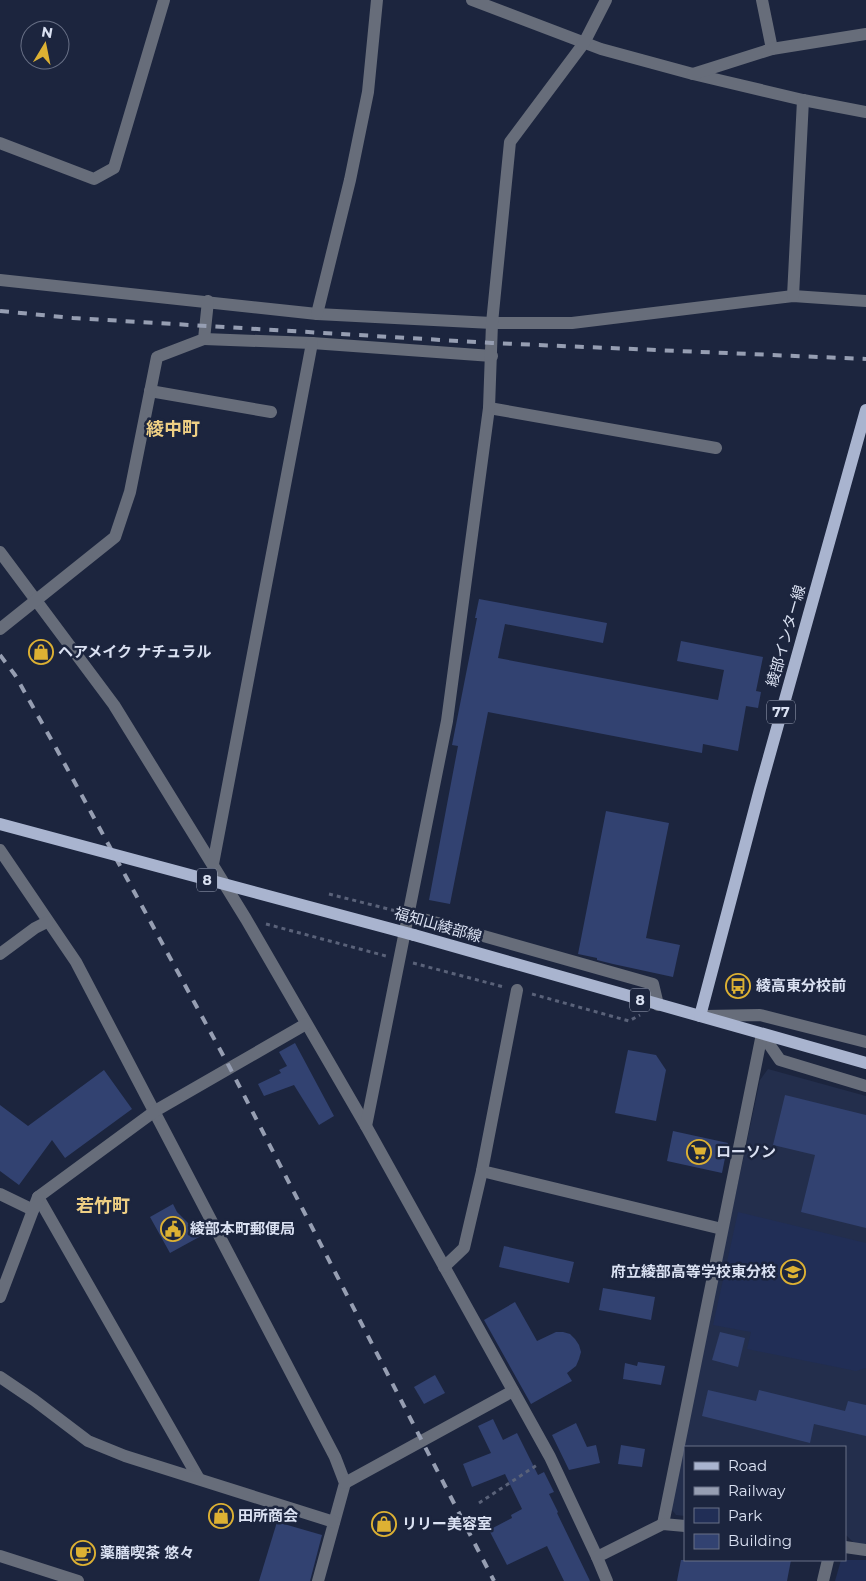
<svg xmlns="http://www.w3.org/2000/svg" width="866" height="1581" viewBox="0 0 866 1581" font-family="Montserrat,'Noto Sans JP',sans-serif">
	<rect width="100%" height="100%" fill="#1c253e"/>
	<polygon fill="#232e4c" points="768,1069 866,1096 866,1547 854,1543 847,1536 845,1535 845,1447 685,1447 685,1516 676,1515 669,1506 760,1080"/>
	<g fill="#212e56">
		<polygon points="738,1212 866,1243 866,1368 856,1371 747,1349 751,1332 713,1325"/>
		<polygon points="841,1560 866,1560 866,1581 835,1581"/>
	</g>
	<g fill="#324271">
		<polygon points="479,599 607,623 603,643 505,624 498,658 718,700 724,670 677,661 681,641 763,657 756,691 761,692 758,708 746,706 738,751 703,744 702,753 488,712 450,904 429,900 458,746 452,745 477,618 475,618"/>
		<polygon points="606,811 669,823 646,938 680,945 673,977 613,964 597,960 597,958 578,954"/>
		<polygon points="295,1043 334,1116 319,1125 294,1085 264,1096 258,1084 281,1073 279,1070 287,1066 279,1052"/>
		<polygon points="628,1050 656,1055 666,1070 656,1121 615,1113"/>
		<polygon points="104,1070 132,1109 65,1158 52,1140 19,1185 0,1171 0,1105 28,1126"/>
		<polygon points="785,1095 866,1115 866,1228 801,1212 815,1155 773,1145"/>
		<polygon points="673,1131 728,1143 722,1173 667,1161"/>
		<polygon points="173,1204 177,1212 201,1236 170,1253 150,1217"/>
		<polygon points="504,1246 574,1262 569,1283 499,1267"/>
		<polygon points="603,1288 655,1297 651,1320 599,1310"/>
		<polygon points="515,1302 537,1341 556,1332 563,1332 570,1334 575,1339 579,1345 581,1352 579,1359 576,1366 567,1373 572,1381 531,1404 484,1320"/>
		<polygon points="720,1332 745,1338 738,1367 712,1360"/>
		<polygon points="638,1362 665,1366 661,1385 623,1379 625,1363 637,1366"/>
		<polygon points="435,1375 445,1393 424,1404 414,1387"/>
		<polygon points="708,1390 756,1401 759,1390 845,1411 848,1401 866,1405 866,1436 814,1424 810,1443 702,1416"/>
		<polygon points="493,1419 503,1440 517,1433 538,1475 544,1472 554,1492 549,1494 558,1512 557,1513 590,1581 564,1581 547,1546 507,1565 489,1530 512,1518 511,1515 522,1509 505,1474 472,1487 463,1464 491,1453 478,1426"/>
		<polygon points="576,1423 587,1447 596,1445 600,1463 569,1470 552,1435"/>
		<polygon points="621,1445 645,1449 642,1467 618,1464"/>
		<polygon points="277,1522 322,1535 310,1581 259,1581"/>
		<polygon points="681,1560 791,1560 787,1581 677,1581"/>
	</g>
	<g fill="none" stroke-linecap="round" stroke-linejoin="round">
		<g stroke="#5a6279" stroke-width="3" stroke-dasharray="4 4" stroke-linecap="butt">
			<polyline points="329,894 396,911"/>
			<polyline points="266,924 386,956"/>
			<polyline points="413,963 504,987"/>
			<polyline points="532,994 629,1021 640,1015"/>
			<polyline points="479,1503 537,1465"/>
		</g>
		<g stroke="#676d7a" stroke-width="12">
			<polyline points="472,0 601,49 693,74 803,100 866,112"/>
			<polyline points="762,0 772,49"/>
			<polyline points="693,74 772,49 866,34"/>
			<polyline points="0,143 94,179 114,168 164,0"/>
			<polyline points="0,280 317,314 492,323 572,323 793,296 866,301"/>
			<polyline points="793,296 803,100"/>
			<polyline points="317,314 350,180 368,92 377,0"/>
			<polyline points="204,339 312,343 492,356"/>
			<polyline points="150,391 271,412"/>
			<polyline points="489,408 716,448"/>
			<polyline points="0,552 114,705 246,919 366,1126 550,1457 597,1557"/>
			<polyline points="0,629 115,537 130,492 157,357 204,339 208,301"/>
			<polyline points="0,850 76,962 335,1457 345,1483 318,1581"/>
			<polyline points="213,864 312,343"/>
			<polyline points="409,915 653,984 658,1005"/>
			<polyline points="0,954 35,928 47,922"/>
			<polyline points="705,1016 760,1015 866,1042"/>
			<polyline points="762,1034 780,1060 866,1086"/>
			<polyline points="366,1126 447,721 489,408 492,323 510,142 584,43 606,0"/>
			<polyline points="482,1171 722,1229"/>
			<polyline points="0,1194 33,1210"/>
			<polyline points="38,1197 199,1479"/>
			<polyline points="444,1267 464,1248 482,1171 517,990"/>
			<polyline points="0,1297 38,1197 155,1111 306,1024"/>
			<polyline points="0,1377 34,1400 88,1441 125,1456 334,1522"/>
			<polyline points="345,1483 513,1391"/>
			<polyline points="663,1524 762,1034"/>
			<polyline points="845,1547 866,1550"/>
			<polyline points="0,1556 78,1581"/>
			<polyline points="607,1581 597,1557 663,1524 685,1526"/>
			<polyline points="823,1581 828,1560"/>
		</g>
		<g stroke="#a9b4cf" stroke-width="12">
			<polyline points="414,935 866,1063"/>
			<polyline points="700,1016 760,789 866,410"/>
		</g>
		<g stroke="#969eb2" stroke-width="4" stroke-dasharray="9 9" stroke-linecap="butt">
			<polyline points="0,311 73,318 492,343 866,359"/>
			<polyline points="0,655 15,675 56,748 230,1068 494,1581"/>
		</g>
		<polyline stroke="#a9b4cf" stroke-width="12" points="0,824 414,935"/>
	</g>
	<defs>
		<symbol id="shop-ring" viewBox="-11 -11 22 22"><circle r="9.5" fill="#1c253e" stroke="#ddb133" stroke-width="1.5"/><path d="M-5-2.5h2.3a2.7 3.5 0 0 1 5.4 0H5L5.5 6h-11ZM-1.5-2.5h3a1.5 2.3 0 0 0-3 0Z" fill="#ddb133"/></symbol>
		<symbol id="bus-ring" viewBox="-11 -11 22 22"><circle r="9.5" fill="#1c253e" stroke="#ddb133" stroke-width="1.5"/><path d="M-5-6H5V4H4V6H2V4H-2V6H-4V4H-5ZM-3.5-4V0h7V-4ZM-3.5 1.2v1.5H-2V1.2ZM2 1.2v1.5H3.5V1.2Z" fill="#ddb133"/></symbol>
		<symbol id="supermarket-ring" viewBox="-11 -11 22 22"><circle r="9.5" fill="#1c253e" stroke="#ddb133" stroke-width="1.5"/><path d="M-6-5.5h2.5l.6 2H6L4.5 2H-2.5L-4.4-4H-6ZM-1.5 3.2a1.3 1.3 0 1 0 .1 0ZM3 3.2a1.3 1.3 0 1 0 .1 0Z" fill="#ddb133"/></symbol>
		<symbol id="civic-ring" viewBox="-11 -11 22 22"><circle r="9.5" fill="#1c253e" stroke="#ddb133" stroke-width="1.5"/><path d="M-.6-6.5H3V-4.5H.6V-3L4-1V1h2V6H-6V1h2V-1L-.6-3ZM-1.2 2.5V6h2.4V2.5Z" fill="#ddb133"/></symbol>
		<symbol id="school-ring" viewBox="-11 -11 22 22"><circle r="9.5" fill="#1c253e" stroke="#ddb133" stroke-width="1.5"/><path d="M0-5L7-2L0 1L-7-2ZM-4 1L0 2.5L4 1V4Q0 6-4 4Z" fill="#ddb133"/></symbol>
		<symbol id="cafe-ring" viewBox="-11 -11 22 22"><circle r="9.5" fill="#1c253e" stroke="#ddb133" stroke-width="1.5"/><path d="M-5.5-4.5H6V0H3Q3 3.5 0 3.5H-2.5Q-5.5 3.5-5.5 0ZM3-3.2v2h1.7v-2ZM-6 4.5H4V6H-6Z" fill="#ddb133"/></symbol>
	</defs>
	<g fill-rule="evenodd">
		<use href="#shop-ring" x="27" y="638" width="28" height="28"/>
		<use href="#bus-ring" x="724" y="972" width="28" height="28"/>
		<use href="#supermarket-ring" x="685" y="1138" width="28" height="28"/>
		<use href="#civic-ring" x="159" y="1215" width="28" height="28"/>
		<use href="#school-ring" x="779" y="1258" width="28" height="28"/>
		<use href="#shop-ring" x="207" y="1502" width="28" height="28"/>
		<use href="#shop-ring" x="370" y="1510" width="28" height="28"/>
		<use href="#cafe-ring" x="69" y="1539" width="28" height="28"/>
	</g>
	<g text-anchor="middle" stroke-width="5" stroke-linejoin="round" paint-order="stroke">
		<g fill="#1c253e" stroke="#a1a9bc" stroke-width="1">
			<rect x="767" y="700.5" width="28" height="23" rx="4"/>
			<rect x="197" y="868.5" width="20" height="23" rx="4"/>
			<rect x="630" y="988.5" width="20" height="23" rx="4"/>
		</g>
		<g font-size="14" font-weight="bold" fill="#dae1f2">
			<text x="781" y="717">77</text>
			<text x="207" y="885">8</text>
			<text x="640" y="1005">8</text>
		</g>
		<g font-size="15" fill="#dae1f2" stroke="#1c253e">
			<text transform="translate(786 636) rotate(-74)" y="5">綾部インター線</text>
			<text transform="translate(438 925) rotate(16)" y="5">福知山綾部線</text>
		</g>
		<g font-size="15" font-weight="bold" fill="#dae1f2" stroke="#1c253e" text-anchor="start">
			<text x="58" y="657">ヘアメイク ナチュラル</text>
			<text x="756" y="991">綾高東分校前</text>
			<text x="716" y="1157">ローソン</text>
			<text x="190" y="1234">綾部本町郵便局</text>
			<text x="776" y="1277" text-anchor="end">府立綾部高等学校東分校</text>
			<text x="238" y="1521">田所商会</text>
			<text x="402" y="1529">リリー美容室</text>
			<text x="100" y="1558">薬膳喫茶 悠々</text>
		</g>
		<g font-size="18" font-weight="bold" fill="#eecf84" stroke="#1c253e">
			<text x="173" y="435">綾中町</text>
			<text x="103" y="1212">若竹町</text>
		</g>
	</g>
	<rect x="684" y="1446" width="162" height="115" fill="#1c253e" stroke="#687086"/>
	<rect x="694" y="1462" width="25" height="8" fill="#a9b4cf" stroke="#687086"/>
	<text x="728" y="1471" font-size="15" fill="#dae1f2">Road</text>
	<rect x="694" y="1487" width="25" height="8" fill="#969eb2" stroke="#687086"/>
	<text x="728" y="1496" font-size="15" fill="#dae1f2">Railway</text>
	<rect x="694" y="1508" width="25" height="15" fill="#212e56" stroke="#687086"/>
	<text x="728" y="1521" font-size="15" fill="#dae1f2">Park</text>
	<rect x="694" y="1534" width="25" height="15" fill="#324271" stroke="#687086"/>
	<text x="728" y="1546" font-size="15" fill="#dae1f2">Building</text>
	<g transform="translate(45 45) rotate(10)"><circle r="24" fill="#1c253e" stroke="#687086"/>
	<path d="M0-4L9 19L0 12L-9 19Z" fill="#ddb133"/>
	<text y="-8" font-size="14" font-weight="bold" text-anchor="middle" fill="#dae1f2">N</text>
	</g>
</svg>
